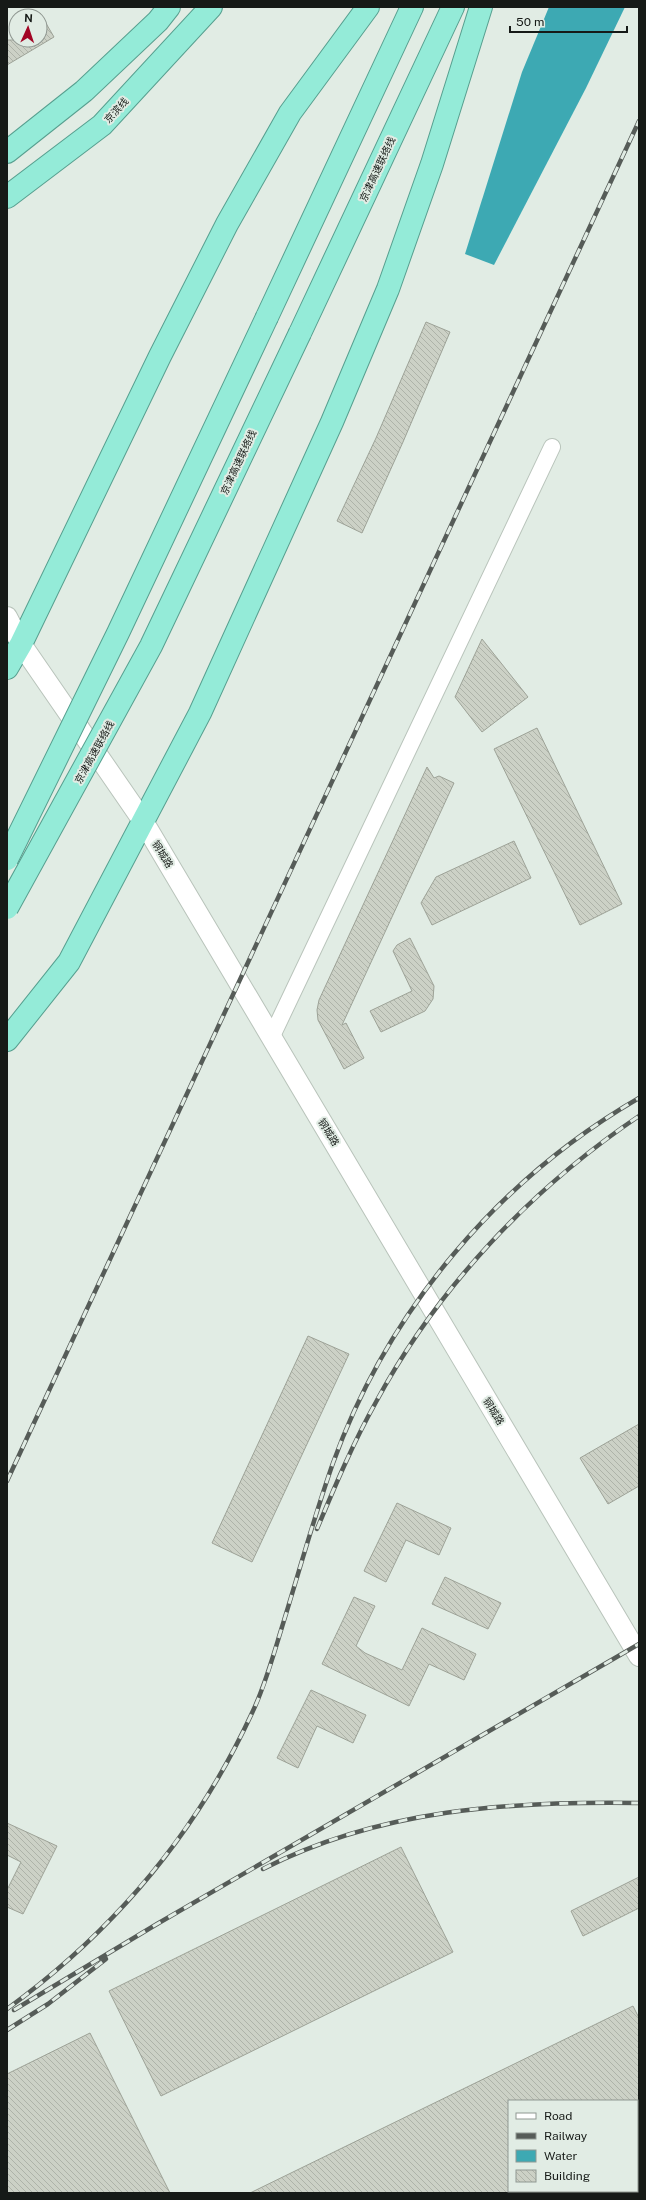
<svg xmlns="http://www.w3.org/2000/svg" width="646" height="2200" viewBox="0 0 646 2200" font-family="'Public Sans','Noto Sans SC',sans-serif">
	<defs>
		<pattern id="building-back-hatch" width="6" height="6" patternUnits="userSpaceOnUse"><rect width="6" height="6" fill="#ccd1c6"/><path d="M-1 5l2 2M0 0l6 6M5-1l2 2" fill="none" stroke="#aeb3a9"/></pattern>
	</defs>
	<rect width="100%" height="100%" fill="#e1ece4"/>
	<polygon fill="#3da9b3" points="549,7 625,7 586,88 494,265 465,254 522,72"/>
	<g fill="url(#building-back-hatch)" stroke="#9da297">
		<polygon points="40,13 54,37 7,65 7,40 40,40"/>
		<polygon points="426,322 450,332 403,442 362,533 337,521 376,438"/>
		<polygon points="482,639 528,697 482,732 455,697"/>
		<polygon points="537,728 622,904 580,925 494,749"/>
		<polygon points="427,767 434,778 439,776 454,783 342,1025 346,1023 364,1058 344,1069 318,1020 317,1010 319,1000"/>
		<polygon points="514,841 531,878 432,925 421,903 436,877"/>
		<polygon points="410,938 434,986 433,999 425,1011 381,1032 370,1011 412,991 393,951 397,945"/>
		<polygon points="308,1336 349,1354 252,1562 212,1543"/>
		<polygon points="639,1424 639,1486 608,1504 580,1458"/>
		<polygon points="397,1503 451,1528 439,1555 406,1540 386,1582 364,1571"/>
		<polygon points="445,1577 501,1603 488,1629 432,1604"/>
		<polygon points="354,1597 375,1606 356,1646 365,1653 402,1670 422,1628 476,1654 464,1680 429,1664 409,1706 322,1664"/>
		<polygon points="311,1690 366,1715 353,1743 317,1726 298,1768 277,1758"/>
		<polygon points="7,1823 57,1846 23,1914 7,1907 7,1890 21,1862 7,1855"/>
		<polygon points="401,1847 453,1952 161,2096 109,1991"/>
		<polygon points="639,1877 639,1908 583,1936 571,1911"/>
		<polygon points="633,2006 639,2018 639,2101 509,2101 509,2193 250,2193"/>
		<polygon points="90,2033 170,2193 7,2193 7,2074"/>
	</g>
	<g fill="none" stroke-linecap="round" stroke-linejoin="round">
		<defs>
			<polyline id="minor" points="272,1036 552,447"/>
			<polyline id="tertiary" points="7,617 21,644 143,821 639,1656"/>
			<g id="trunk">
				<polyline points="7,152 84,91 158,21 169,7"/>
				<polyline points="7,197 102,125 211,7"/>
				<polyline points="267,317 412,7"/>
				<polyline points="300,333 453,7"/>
				<polyline points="7,668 21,644 160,356 227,224 290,113 368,7"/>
				<polyline points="7,1040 69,962 200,713 332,422 388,289 432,164 481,7"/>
			</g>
		</defs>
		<use href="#minor" stroke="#b9c4bb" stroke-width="18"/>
		<use href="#tertiary" stroke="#b9c4bb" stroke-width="22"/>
		<use href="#trunk" stroke="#579f8f" stroke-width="24"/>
		<use href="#minor" stroke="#fff" stroke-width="16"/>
		<use href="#tertiary" stroke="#fff" stroke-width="20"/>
		<use href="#trunk" stroke="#94ebd8" stroke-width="22"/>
		<defs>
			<g id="rail">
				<polyline points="7,1481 639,121"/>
				<path d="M 317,1529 C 335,1486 353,1443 376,1402 C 438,1287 531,1189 639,1116"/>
				<path d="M 263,1869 C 380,1809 510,1801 639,1803"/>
				<path d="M 7,2009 C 113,1932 197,1832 252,1713 C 265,1686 273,1656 282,1627 C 299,1572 314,1517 333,1463 C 388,1310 499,1179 639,1098"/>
				<polyline points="14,2010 157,1924 639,1644"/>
				<polyline points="7,2030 48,2004 106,1959"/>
			</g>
		</defs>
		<use href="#rail" stroke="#565c58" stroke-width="4.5"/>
		<use href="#rail" stroke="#e1ece4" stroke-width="3" stroke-dasharray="9" stroke-linecap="butt"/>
		<defs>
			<g id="trunk-bridge">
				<polyline points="7,859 118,633 267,317"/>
				<polyline points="7,908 151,646 300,333"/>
			</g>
		</defs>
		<use href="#trunk-bridge" stroke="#579f8f" stroke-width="24" stroke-linecap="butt"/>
		<use href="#trunk-bridge" stroke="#94ebd8" stroke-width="22"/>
	</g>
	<g text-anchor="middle" stroke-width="4" stroke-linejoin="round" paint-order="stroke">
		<g font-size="10" fill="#161a17" stroke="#e1ece4">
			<text transform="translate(116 110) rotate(-47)" y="4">京滨线</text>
			<text transform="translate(377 169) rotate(-65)" y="4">京津高速联络线</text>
			<text transform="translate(238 462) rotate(-65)" y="4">京津高速联络线</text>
			<text transform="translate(94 752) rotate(-61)" y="4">京津高速联络线</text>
			<text transform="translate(163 854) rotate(59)" y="4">钢城路</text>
			<text transform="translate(329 1132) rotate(59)" y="4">钢城路</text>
			<text transform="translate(494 1411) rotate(59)" y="4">钢城路</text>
		</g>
	</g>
	<rect width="646" height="2200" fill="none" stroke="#161a17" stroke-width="16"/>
	<rect x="508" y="2100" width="130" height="92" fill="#e1ece4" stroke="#909892"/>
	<rect x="516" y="2113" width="20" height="6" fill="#ffffff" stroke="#909892"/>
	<text x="544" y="2120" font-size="12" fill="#161a17">Road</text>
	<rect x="516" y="2133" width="20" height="6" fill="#565c58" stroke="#909892"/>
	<text x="544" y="2140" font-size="12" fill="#161a17">Railway</text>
	<rect x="516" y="2150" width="20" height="12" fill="#3da9b3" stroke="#909892"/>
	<text x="544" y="2160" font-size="12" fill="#161a17">Water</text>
	<rect x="516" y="2170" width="20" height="12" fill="url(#building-back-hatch)" stroke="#909892"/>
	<text x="544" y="2180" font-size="12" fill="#161a17">Building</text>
	<g transform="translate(28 28) rotate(3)"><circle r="19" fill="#e1ece4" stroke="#909892"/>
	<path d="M0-3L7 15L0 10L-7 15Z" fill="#a20424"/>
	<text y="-6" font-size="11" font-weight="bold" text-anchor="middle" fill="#161a17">N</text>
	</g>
	<path d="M510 26v6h117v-6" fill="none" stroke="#161a17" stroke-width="2"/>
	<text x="516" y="26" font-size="12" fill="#161a17" stroke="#e1ece4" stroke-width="3" paint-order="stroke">50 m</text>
</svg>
